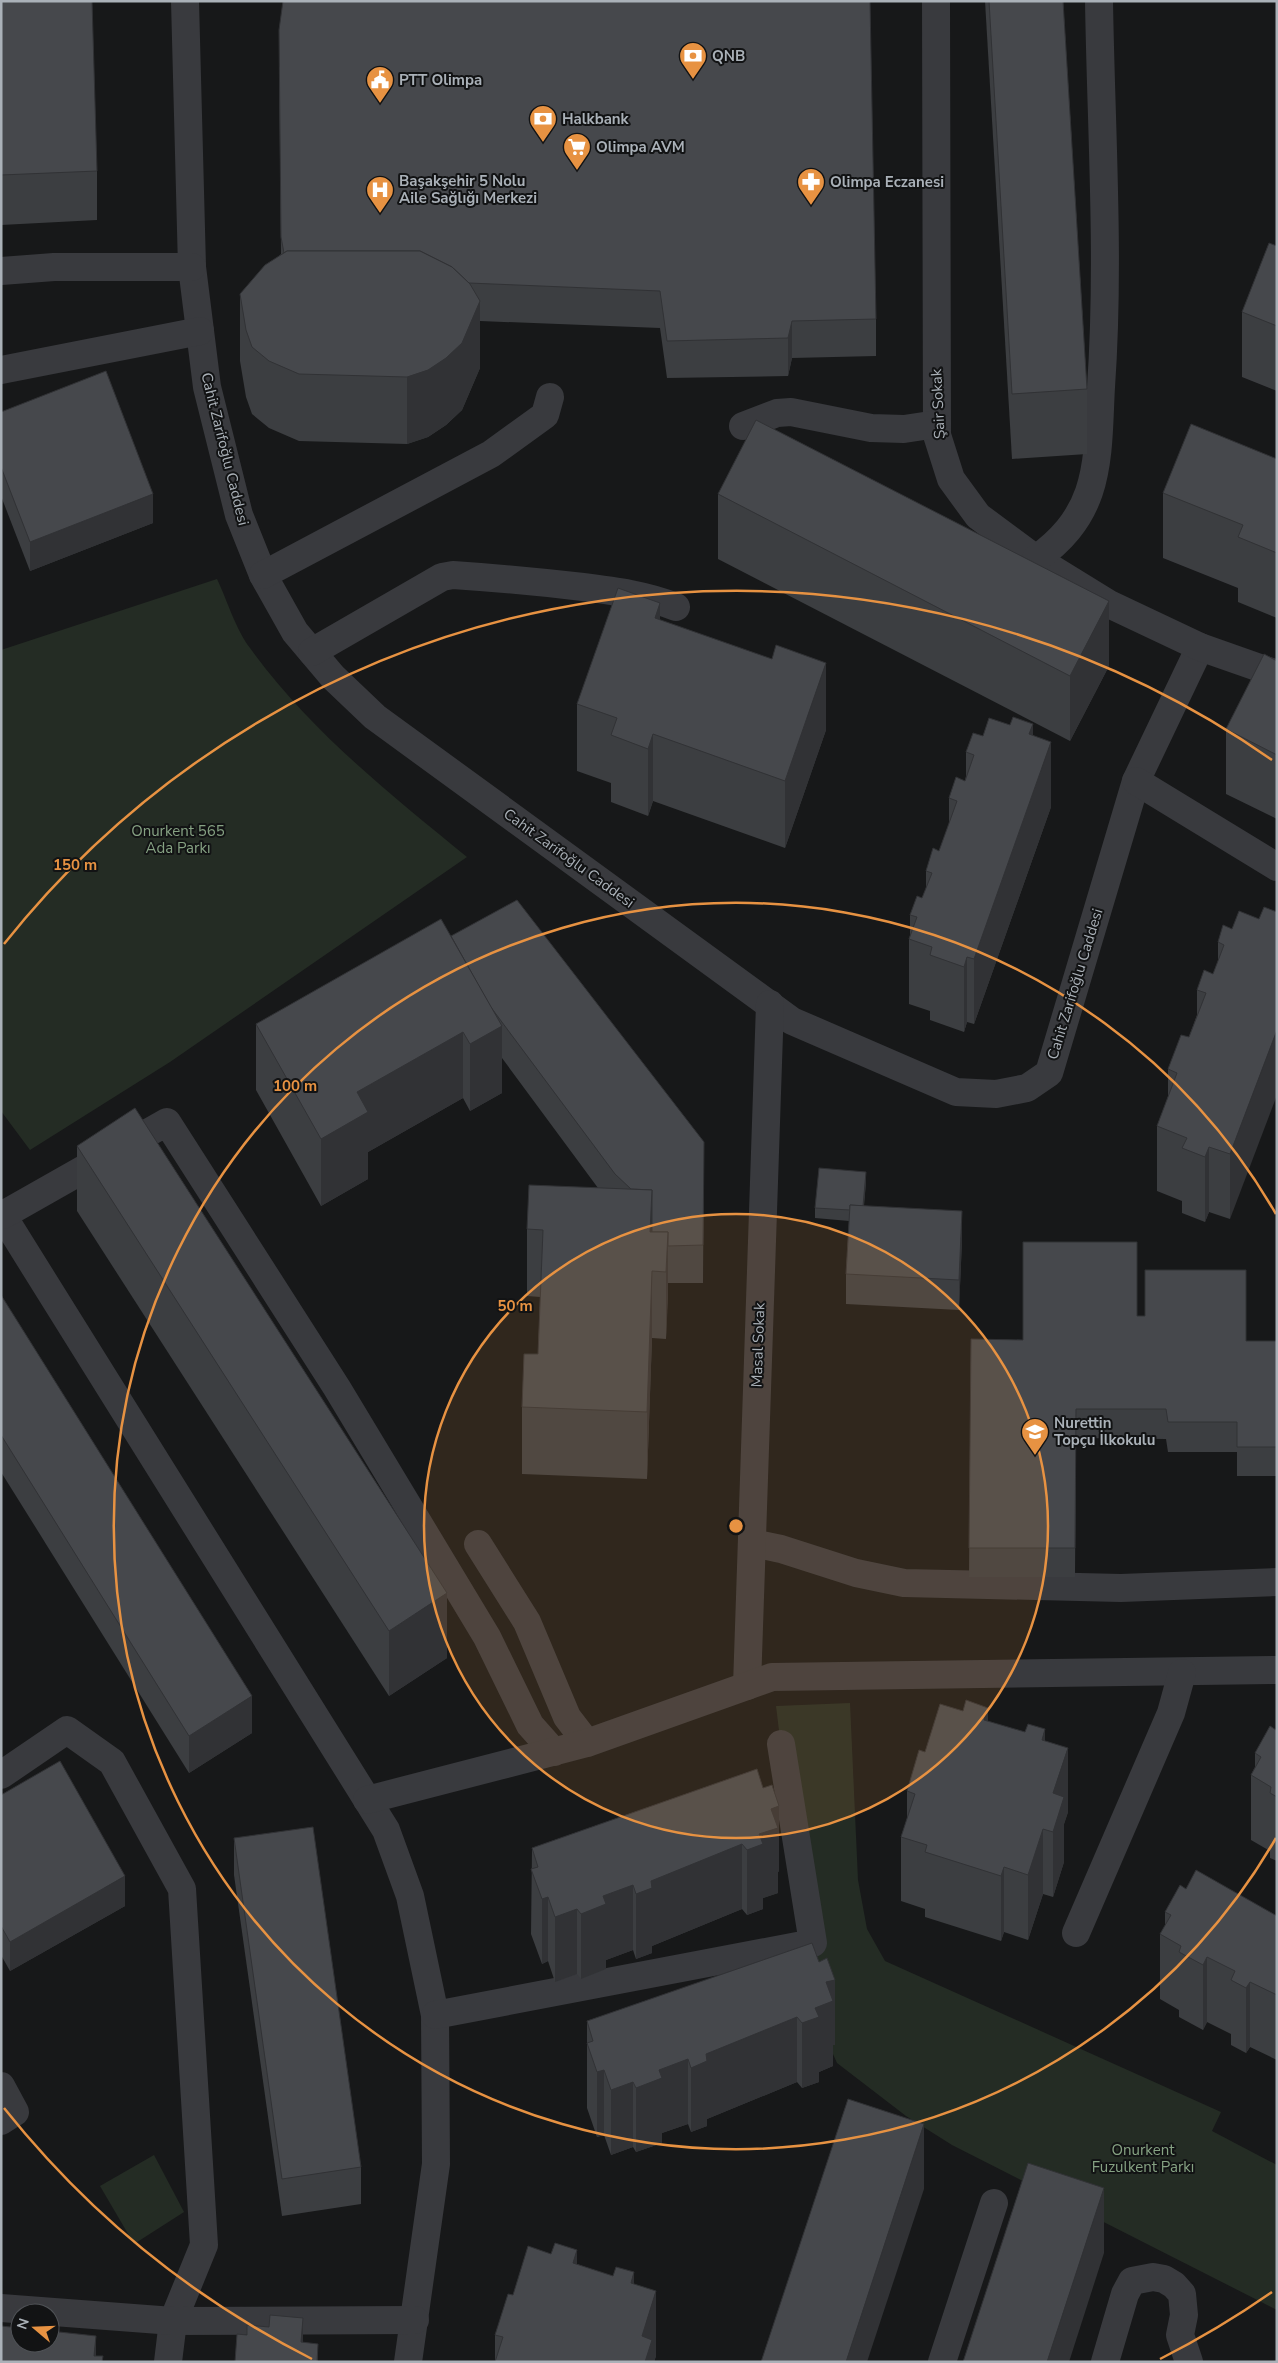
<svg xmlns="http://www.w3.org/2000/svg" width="1278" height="2363" viewBox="0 0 1278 2363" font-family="'Nunito Sans',sans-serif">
	<rect width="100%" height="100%" fill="#171819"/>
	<g fill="#242c24">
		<path d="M 217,579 C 227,600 236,630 250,648 C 309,730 390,794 467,857 L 170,1062 L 30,1150 L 1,1111 L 1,650 Z"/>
		<polygon points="850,1703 858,1880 867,1929 885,1961 1221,2112 1212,2131 1277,2165 1277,2310 952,2145 906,2116 837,2063 813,2009 776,1706"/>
		<polygon points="154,2155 184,2212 134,2244 100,2186"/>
	</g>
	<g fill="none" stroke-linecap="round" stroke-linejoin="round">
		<g stroke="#393a3e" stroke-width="28">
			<polyline points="185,1 192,267 207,387 239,515 263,575 295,632 333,677 375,717 792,1021 956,1092 996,1094 1027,1088 1049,1073 1136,781 1200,647"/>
			<polyline points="936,1 937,435 951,479 978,516 1036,559 1109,604 1200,647 1277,674"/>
			<polyline points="1,271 54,267 192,267"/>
			<polyline points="1,370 200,331"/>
			<polyline points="743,426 777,413 791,412 871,428 904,429 937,424"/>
			<path d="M 1036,559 C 1061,541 1079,521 1089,492 C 1100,459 1099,421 1101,387 C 1110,259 1101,129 1099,1"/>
			<polyline points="263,575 491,454 545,415 550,397"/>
			<path d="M 312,652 L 442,577 L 453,575 C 497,578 540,582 583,587 C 615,591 646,595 676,607"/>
			<polyline points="1136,781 1277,867"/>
			<polyline points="1,1213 386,1830 410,1896 435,2015 436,2164 408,2362"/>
			<polyline points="3,1215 167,1122 337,1388 487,1637 530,1725 554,1752"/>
			<polyline points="752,1543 781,1549 856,1573 904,1583 1121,1588 1277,1582"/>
			<polyline points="478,1544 527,1622 567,1717 587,1743"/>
			<polyline points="747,1686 770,1004"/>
			<polyline points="1,1775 67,1730 112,1762 182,1889 204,2245 173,2321 168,2362"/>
			<polyline points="367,1800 587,1743 772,1677 1277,1670"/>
			<polyline points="1076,1933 1171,1713 1182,1673"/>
			<polyline points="435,2015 813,1943 781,1744"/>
			<polyline points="1,2086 15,2112 1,2121"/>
			<polyline points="1,2308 173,2321 415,2320"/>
			<polyline points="942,2362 994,2203"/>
			<polyline points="1105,2362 1125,2294 1132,2281 1153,2277 1164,2279 1174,2285 1182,2294 1184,2315 1180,2335 1189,2362"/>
		</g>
	</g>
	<g fill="#3c3e41">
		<polygon points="1,1 97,171 97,220 1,225"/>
		<polygon points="985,1 1063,1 1087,389 1087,454 1012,459"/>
		<polygon points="279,67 876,319 876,356 792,358 788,376 667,378 660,328 480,321 480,368 462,410 446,425 428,437 407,444 299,441 269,428 252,414 246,397 240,361 240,294 281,254"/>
		<polygon points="1277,246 1277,391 1242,377 1242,312"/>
		<polygon points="1,412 153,523 30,571 1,496"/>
		<polygon points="1277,459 1277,618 1238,602 1238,588 1163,558 1163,493"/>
		<polygon points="718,494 1109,666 1070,741 718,559"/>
		<polygon points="660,620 826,730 785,848 653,801 648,816 611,802 611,783 577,771 577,704"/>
		<polygon points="1277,661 1277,819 1226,794 1226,729"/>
		<polygon points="1033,735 1051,807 974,1024 967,1022 964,1032 930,1020 930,1011 909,1004 909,939 910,936 910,915 922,898 926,889 926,871 939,851 949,824 949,798 965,781 966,776 966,752 983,736"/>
		<polygon points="1232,929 1230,1219 1209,1212 1205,1222 1182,1213 1182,1201 1157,1191 1157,1126 1168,1097 1168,1069 1189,1037 1197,1015 1197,990 1213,974 1218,962 1218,942"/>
		<polygon points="451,936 704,1142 703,1283 668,1283 666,1339 652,1338 647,1479 522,1474 522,1407 538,1354 540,1297 527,1296 527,1229 598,1188 502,1058 502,1093 470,1111 463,1098 368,1152 368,1179 321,1206 256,1090 256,1024"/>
		<polygon points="77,1146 447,1658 389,1696 77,1211"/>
		<polygon points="866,1182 864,1206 962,1240 959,1310 846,1304 846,1274 849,1221 815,1218 815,1208"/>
		<polygon points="1,1295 252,1733 189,1773 1,1472"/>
		<polygon points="1137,1316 1246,1341 1277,1341 1277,1476 1237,1476 1237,1452 1168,1452 1166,1439 1076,1438 1075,1577 969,1577 971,1339 1023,1340"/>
		<polygon points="988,1721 1045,1741 1068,1812 1064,1824 1064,1862 1053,1897 1043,1894 1028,1940 1004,1932 1001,1941 925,1917 925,1909 901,1901 901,1837 907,1819 907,1791 925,1752"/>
		<polygon points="1277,1728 1277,1861 1270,1858 1270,1851 1251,1840 1251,1775 1255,1767 1255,1753"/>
		<polygon points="757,1769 779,1871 778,1872 778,1893 763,1898 763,1909 747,1915 742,1909 652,1946 652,1953 636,1959 633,1950 606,1960 606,1969 581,1979 577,1974 555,1982 548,1961 542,1964 531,1934 532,1848"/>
		<polygon points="1,1795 125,1906 10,1971 1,1955"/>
		<polygon points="234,1838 361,2167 361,2204 282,2216 234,1875"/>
		<polygon points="1186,1889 1277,1916 1277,2060 1250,2047 1246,2053 1231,2045 1231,2034 1207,2022 1203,2030 1179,2017 1179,2010 1160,1999 1160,1934 1165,1926 1165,1912"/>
		<polygon points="812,1943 835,2045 833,2045 833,2066 819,2072 819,2082 802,2088 797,2082 707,2119 707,2126 691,2132 688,2124 662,2133 662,2143 636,2152 633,2147 611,2155 604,2135 597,2137 587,2108 587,2021"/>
		<polygon points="577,2264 634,2284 656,2356 654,2362 495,2362 495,2335 513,2295"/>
	</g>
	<g fill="#313235">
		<polygon points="480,301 480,368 462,410 446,425 428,437 407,444 407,377"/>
		<polygon points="792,321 792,358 788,376 788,338"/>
		<polygon points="153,494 153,523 30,571 30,542"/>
		<polygon points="1109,601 1109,666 1070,741 1070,676"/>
		<polygon points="660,603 660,670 655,618"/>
		<polygon points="826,663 826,730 785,848 785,781"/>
		<polygon points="1033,724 1033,789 1029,734"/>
		<polygon points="653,734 653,801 648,816 648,749"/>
		<polygon points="1051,742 1051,807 974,1024 974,959"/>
		<polygon points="967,957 967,1022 964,1032 964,967"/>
		<polygon points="502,1026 502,1093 470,1111 470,1044"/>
		<polygon points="1277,1030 1277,1095 1230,1219 1230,1154"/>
		<polygon points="463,1032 463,1098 368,1152 368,1179 321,1206 321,1139 357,1092"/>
		<polygon points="1209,1147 1209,1212 1205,1222 1205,1157"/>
		<polygon points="866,1172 866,1182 862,1222 862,1211"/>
		<polygon points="652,1190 652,1257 650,1232"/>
		<polygon points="962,1211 962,1240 959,1310 959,1280"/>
		<polygon points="668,1232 668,1299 666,1339 666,1272"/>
		<polygon points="652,1271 652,1338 647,1479 647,1412"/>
		<polygon points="447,1593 447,1658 389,1696 389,1631"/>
		<polygon points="252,1696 252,1733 189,1773 189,1736"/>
		<polygon points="988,1708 988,1772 984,1720"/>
		<polygon points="1045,1729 1045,1794 1042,1740"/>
		<polygon points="1068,1748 1068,1812 1064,1824 1064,1862 1053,1897 1053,1793"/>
		<polygon points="779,1806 779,1871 778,1872 778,1893 763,1898 763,1909 747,1915 747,1850 759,1834 771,1809"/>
		<polygon points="1043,1829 1043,1894 1028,1940 1028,1875"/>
		<polygon points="742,1844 742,1909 652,1946 652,1953 636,1959 636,1894 651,1881"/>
		<polygon points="1004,1867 1004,1932 1001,1941 1001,1876"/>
		<polygon points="125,1876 125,1906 10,1971 10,1942"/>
		<polygon points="633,1885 633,1950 606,1960 606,1969 581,1979 581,1914 603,1896"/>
		<polygon points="548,1897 548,1961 542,1964 542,1899"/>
		<polygon points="577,1909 577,1974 555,1982 555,1917"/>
		<polygon points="1207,1957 1207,2022 1203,2030 1203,1965"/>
		<polygon points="835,1980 835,2045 833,2045 833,2066 819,2072 819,2082 802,2088 802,2023 826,1982"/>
		<polygon points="1250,1982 1250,2047 1246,2053 1246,1988"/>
		<polygon points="797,2017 797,2082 707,2119 707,2126 691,2132 691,2068 706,2054"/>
		<polygon points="688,2059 688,2124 662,2133 662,2143 636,2152 636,2088 659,2070"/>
		<polygon points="604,2070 604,2135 597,2137 597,2072"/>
		<polygon points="633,2082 633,2147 611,2155 611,2090"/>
		<polygon points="924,2124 924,2189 867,2362 846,2362"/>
		<polygon points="1104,2188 1104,2253 1069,2362 1047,2362"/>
		<polygon points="577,2250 577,2315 573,2263"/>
		<polygon points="634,2272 634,2337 631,2283"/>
		<polygon points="656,2291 656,2356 654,2362 642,2362 642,2336"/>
		<polygon points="303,2318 303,2362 301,2342"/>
		<polygon points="96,2336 96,2362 94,2356"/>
		<polygon points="318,2344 318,2362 317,2362"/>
	</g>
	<g fill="#46484c" stroke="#313235">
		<polygon points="1,1 92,1 97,171 1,175"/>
		<polygon points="283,1 870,1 876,319 792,321 788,338 667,341 660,291 469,283 452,267 420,251 287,251 284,253 281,237 279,30"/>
		<polygon points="989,1 1063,1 1087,389 1012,394"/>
		<polygon points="1269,243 1277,246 1277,326 1242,312"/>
		<polygon points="287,251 420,251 452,267 470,284 480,301 462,343 446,358 428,370 407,377 299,374 269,361 252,347 246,330 240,294 265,265"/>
		<polygon points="106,371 153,494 30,542 1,467 1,412"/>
		<polygon points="756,420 1109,601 1070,676 718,494"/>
		<polygon points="1191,424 1277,459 1277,553 1238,537 1243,525 1163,493"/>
		<polygon points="618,588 660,603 655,618 772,659 776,645 826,663 785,781 653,734 648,749 611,735 617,718 577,704"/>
		<polygon points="1264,654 1277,661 1277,755 1226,729"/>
		<polygon points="1013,717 1033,724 1029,734 1051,742 974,959 967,957 964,967 930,955 932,947 909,939 917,917 910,915 917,896 922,898 932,873 926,871 933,848 939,851 957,801 949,798 956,777 965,781 974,755 966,752 973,733 983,736 989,718 1010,725"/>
		<polygon points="517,900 704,1142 703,1245 668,1246 668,1232 652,1232 652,1190 631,1189 615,1174 490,1006 451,936"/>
		<polygon points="1264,907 1277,912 1277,1030 1230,1154 1209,1147 1205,1157 1182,1148 1187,1138 1157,1126 1177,1073 1168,1069 1181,1035 1189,1037 1206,993 1197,990 1204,970 1213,974 1224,945 1218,942 1223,925 1232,929 1239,911 1259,919"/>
		<polygon points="441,919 502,1026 470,1044 463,1032 357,1092 368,1112 321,1139 256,1024"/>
		<polygon points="135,1108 447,1593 389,1631 77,1146"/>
		<polygon points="819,1168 866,1172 863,1206 850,1205 850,1210 815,1208"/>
		<polygon points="529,1185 652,1190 650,1232 668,1232 666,1272 652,1271 647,1412 522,1407 524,1354 538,1354 543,1230 527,1229"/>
		<polygon points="850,1205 962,1211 959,1280 846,1274"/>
		<polygon points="1023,1242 1137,1242 1137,1316 1145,1316 1145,1270 1246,1270 1246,1341 1277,1341 1277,1447 1237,1447 1237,1422 1168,1422 1166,1409 1076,1409 1075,1548 969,1548 971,1339 1023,1340"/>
		<polygon points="1,1295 252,1696 189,1736 1,1435"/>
		<polygon points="966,1700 988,1708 984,1720 1025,1732 1028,1724 1045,1729 1042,1740 1068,1748 1053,1793 1064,1797 1053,1832 1043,1829 1028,1875 1004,1867 1001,1876 925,1852 927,1845 901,1837 915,1794 907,1791 919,1750 925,1752 940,1704 963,1711"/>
		<polygon points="1270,1726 1276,1730 1277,1728 1277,1797 1270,1793 1271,1787 1251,1775 1261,1757 1255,1753"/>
		<polygon points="60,1761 125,1876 10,1942 1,1926 1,1795"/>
		<polygon points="757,1769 763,1788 772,1785 779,1806 771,1809 778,1828 759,1834 763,1844 747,1850 742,1844 651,1881 652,1888 636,1894 633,1885 603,1896 606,1904 581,1914 577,1909 555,1917 548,1897 542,1899 531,1869 538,1867 532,1848"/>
		<polygon points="313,1827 361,2167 282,2179 234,1838"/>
		<polygon points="1196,1870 1277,1916 1277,1995 1250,1982 1246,1988 1231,1980 1235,1971 1207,1957 1203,1965 1179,1952 1181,1946 1160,1934 1171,1915 1165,1912 1180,1885 1186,1889"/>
		<polygon points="812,1943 819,1962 827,1958 835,1980 826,1982 833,2001 815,2008 819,2017 802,2023 797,2017 706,2054 707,2061 691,2068 688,2059 659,2070 662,2078 636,2088 633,2082 611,2090 604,2070 597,2072 587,2043 593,2041 587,2021"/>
		<polygon points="848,2099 924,2124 846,2362 761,2362"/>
		<polygon points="1028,2163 1104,2188 1047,2362 963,2362"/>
		<polygon points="555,2243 577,2250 573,2263 613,2276 616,2267 634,2272 631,2283 656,2291 642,2336 652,2340 645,2362 495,2362 503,2337 495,2335 508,2294 513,2295 528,2246 551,2254"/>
		<polygon points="270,2315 303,2318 301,2342 318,2344 317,2362 235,2362 237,2334 247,2335 247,2325 269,2327"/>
		<polygon points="1,2326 20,2328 20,2343 50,2343 50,2331 96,2336 94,2356 103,2356 102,2362 1,2362"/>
	</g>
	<circle cx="736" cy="1526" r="312" fill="#e79242" fill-opacity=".12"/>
	<g fill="none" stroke="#e79242" stroke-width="2.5">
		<circle cx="736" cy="1526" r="312"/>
		<path d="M1276 1838A623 623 0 1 1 1276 1214"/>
		<path d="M1272 2292A935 935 0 0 1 1160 2359M312 2359A935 935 0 0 1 4 2108M4 944A935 935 0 0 1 1272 760"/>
	</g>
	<defs>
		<symbol id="bank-pin" viewBox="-11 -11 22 30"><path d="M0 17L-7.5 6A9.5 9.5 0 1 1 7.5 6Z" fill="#e79242" stroke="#121314"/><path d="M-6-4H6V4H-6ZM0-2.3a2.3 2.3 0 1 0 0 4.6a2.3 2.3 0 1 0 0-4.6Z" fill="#fff"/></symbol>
		<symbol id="civic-pin" viewBox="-11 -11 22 30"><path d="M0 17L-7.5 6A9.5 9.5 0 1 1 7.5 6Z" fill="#e79242" stroke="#121314"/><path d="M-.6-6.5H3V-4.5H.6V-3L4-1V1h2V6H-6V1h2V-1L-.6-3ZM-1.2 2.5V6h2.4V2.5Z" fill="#fff"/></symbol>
		<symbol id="supermarket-pin" viewBox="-11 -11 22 30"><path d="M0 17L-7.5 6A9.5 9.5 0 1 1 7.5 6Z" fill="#e79242" stroke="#121314"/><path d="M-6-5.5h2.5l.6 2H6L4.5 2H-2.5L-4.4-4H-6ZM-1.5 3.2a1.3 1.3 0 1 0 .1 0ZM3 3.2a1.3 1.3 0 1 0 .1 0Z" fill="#fff"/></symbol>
		<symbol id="pharmacy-pin" viewBox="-11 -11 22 30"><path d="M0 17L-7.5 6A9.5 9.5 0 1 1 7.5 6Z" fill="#e79242" stroke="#121314"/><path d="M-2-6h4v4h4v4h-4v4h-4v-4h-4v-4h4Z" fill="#fff"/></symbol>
		<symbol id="hospital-pin" viewBox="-11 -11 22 30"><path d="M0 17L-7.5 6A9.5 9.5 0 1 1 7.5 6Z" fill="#e79242" stroke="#121314"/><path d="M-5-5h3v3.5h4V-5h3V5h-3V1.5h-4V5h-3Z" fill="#fff"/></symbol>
		<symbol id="school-pin" viewBox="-11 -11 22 30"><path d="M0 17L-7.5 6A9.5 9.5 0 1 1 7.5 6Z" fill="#e79242" stroke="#121314"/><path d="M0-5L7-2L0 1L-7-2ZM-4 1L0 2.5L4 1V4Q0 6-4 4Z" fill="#fff"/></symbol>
	</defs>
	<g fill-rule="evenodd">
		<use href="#bank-pin" x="677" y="40" width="32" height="43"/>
		<use href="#civic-pin" x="364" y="64" width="32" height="43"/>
		<use href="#bank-pin" x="527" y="103" width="32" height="43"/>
		<use href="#supermarket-pin" x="561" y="131" width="32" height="43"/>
		<use href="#pharmacy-pin" x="795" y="166" width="32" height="43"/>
		<use href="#hospital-pin" x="364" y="174" width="32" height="43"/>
		<use href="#school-pin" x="1019" y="1416" width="32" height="43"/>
	</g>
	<g text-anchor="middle" stroke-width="4" stroke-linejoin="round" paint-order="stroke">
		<g font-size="15" font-weight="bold" fill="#aab1b8" stroke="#121314" text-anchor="start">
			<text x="712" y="61">QNB</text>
			<text x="399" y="85">PTT Olimpa</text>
			<text x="562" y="124">Halkbank</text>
			<text x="596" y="152">Olimpa AVM</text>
			<text x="399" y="186">Başakşehir 5 Nolu<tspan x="399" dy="17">Aile Sağlığı Merkezi</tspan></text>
			<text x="830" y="187">Olimpa Eczanesi</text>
			<text x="1054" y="1428">Nurettin<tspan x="1054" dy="17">Topçu İlkokulu</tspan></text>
		</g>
		<g font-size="15" fill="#aab1b8" stroke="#121314">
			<text transform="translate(938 404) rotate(-93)" y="5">Şair Sokak</text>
			<text transform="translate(225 449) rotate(76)" y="5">Cahit Zarifoğlu Caddesi</text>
			<text transform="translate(569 858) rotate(36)" y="5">Cahit Zarifoğlu Caddesi</text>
			<text transform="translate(1075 984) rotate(-73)" y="5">Cahit Zarifoğlu Caddesi</text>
			<text transform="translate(758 1345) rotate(-88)" y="5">Masal Sokak</text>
		</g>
		<g font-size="15" fill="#86a283" stroke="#121314">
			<text x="178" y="836">Onurkent 565<tspan x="178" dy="17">Ada Parkı</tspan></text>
			<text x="1143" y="2155">Onurkent<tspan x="1143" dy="17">Fuzulkent Parkı</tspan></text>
		</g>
	</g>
	<circle cx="736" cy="1526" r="8" fill="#e79242" stroke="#121314" stroke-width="2.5"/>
	<g font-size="15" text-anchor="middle" font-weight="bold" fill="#e79242" stroke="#121314" stroke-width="4" stroke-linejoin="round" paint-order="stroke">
		<text x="75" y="870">150 m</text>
		<text x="295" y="1091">100 m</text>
		<text x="515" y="1311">50 m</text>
	</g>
	<rect width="1278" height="2363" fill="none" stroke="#aab1b8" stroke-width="5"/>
	<g transform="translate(35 2328) rotate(289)"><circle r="24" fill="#121314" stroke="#4f5256"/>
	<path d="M0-4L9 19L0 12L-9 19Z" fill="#e79242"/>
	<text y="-8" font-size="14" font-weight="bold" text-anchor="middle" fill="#aab1b8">N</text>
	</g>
</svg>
